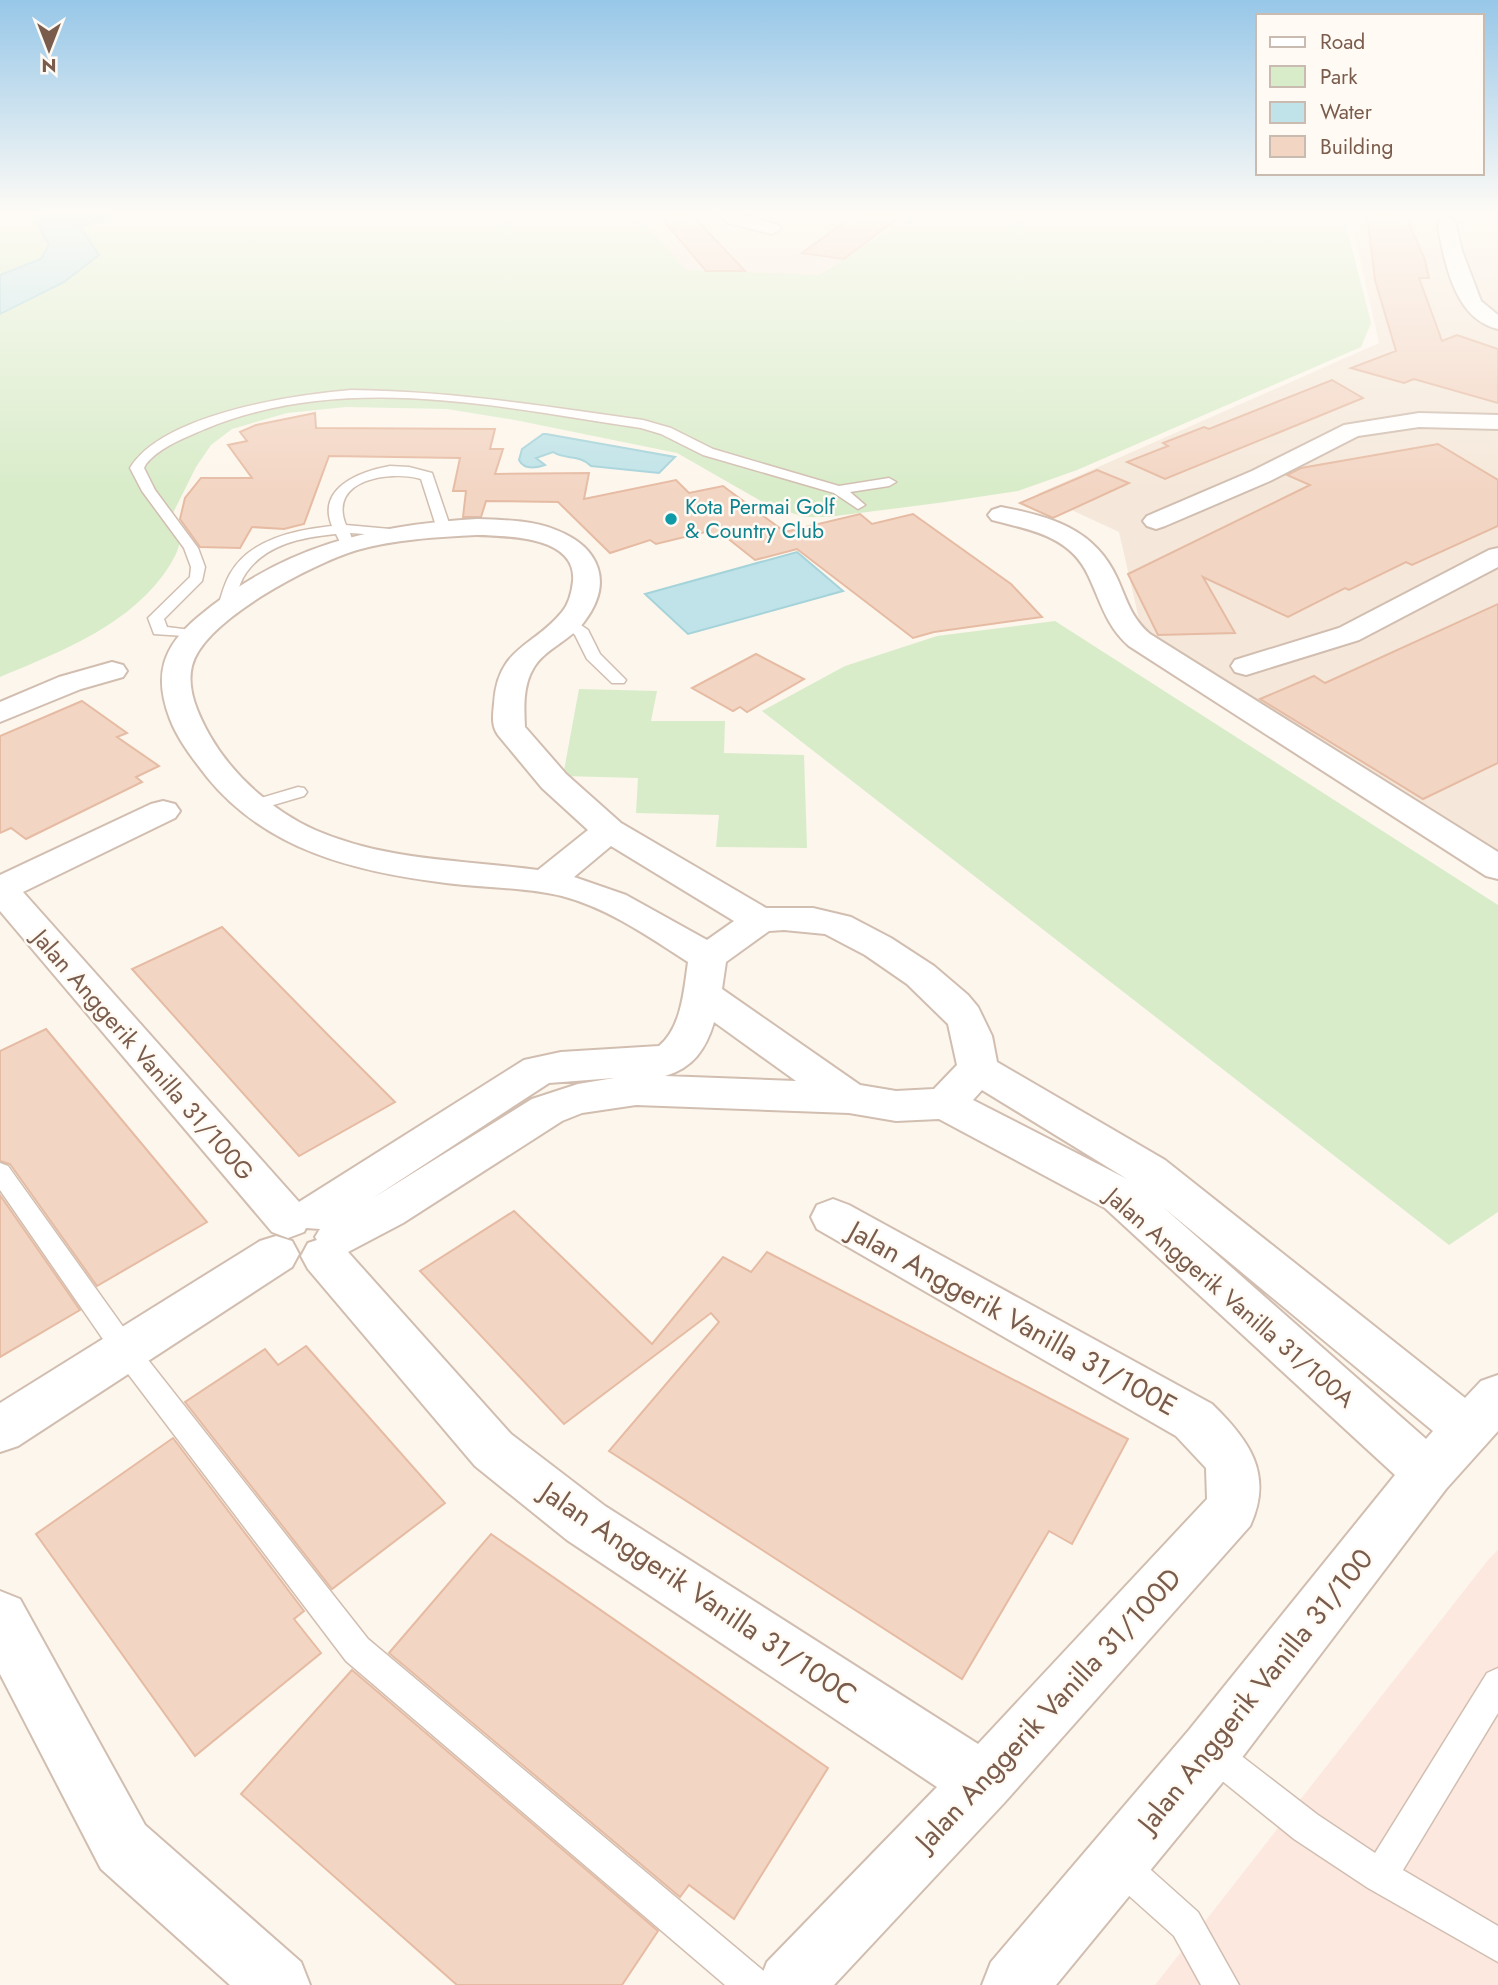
<svg xmlns="http://www.w3.org/2000/svg" width="1498" height="1985" viewBox="0 0 1498 1985" font-family="Jost,sans-serif">
	<rect width="100%" height="100%" fill="#fdf6ec"/>
	<g fill="#f5e8da">
		<polygon points="642,214 926,214 830,279 680,274"/>
		<polygon points="1350,214 1498,214 1498,852 1143,637 1119,532 1037,494 1379,343"/>
	</g>
	<polygon fill="#fde8e0" points="1498,1550 1498,1985 1155,1985 1488,1560"/>
	<g fill="#d8ecc9">
		<path d="M 0,214 L 636,214 L 686,270 L 820,275 L 913,214 L 1343,214 L 1371,323 L 1361,347 L 1077,470 L 1018,491 L 938,503 L 828,517 L 804,517 L 768,505 L 677,453 L 515,420 L 447,409 L 346,407 L 287,413 L 232,429 L 211,445 L 196,467 L 172,515 C 175,521 180,528 180,535 C 181,545 175,557 170,565 C 133,624 62,651 0,677 Z"/>
		<polygon points="1055,621 1498,905 1498,1212 1449,1245 762,711 845,666 937,636"/>
		<polygon points="579,689 657,691 651,721 725,721 724,753 804,755 807,848 716,847 719,815 636,813 638,778 563,776"/>
	</g>
	<g fill="#bfe3e8" stroke="#a5d3da" stroke-width="2">
		<polygon points="45,214 111,214 80,227 99,255 64,282 0,314 0,275 41,259 49,245 39,226"/>
		<path d="M 543,434 L 546,434 L 675,457 L 659,473 L 591,466 C 580,454 565,460 553,452 L 536,458 L 545,465 C 536,468 524,470 519,460 L 522,449 Z"/>
		<polygon points="797,552 843,591 688,634 645,594"/>
	</g>
	<g fill="#f3d5c3" stroke="#e6bba3" stroke-width="2">
		<polygon points="658,214 691,214 745,271 706,271"/>
		<polygon points="856,214 903,214 844,259 802,253"/>
		<polygon points="1367,214 1405,214 1425,260 1429,278 1419,278 1442,341 1457,335 1498,349 1498,403 1414,379 1404,383 1351,368 1396,351 1375,280"/>
		<polygon points="1332,380 1363,398 1165,479 1127,462 1168,446 1163,443 1204,427 1209,429"/>
		<polygon points="315,413 316,428 495,429 490,449 503,449 495,474 589,473 584,499 676,480 689,493 723,486 785,532 860,514 872,524 913,514 1011,584 1042,617 934,632 913,638 797,549 755,560 726,537 715,538 705,532 656,544 650,540 610,553 558,502 486,501 481,517 463,517 466,491 453,491 460,458 329,456 304,524 284,529 252,527 240,548 200,547 180,519 185,498 201,478 252,478 228,445 247,441 240,432 256,425"/>
		<polygon points="1438,444 1498,480 1498,526 1412,565 1406,562 1349,590 1345,588 1288,617 1203,577 1235,633 1158,635 1128,574 1310,485 1287,475 1301,468"/>
		<polygon points="1097,470 1129,483 1053,518 1020,503"/>
		<polygon points="1498,604 1498,763 1423,799 1260,699 1314,676 1325,683"/>
		<polygon points="756,654 804,679 747,712 740,707 733,711 692,688"/>
		<polygon points="82,701 127,733 117,737 159,766 136,777 142,782 26,839 11,828 0,833 0,736"/>
		<polygon points="222,927 332,1039 395,1102 299,1156 132,969"/>
		<polygon points="46,1029 207,1222 97,1286 10,1164 0,1161 0,1051"/>
		<polygon points="0,1195 80,1310 0,1357"/>
		<polygon points="514,1211 652,1344 723,1257 751,1272 767,1252 1128,1439 1072,1544 1049,1531 962,1679 609,1451 719,1322 711,1313 564,1424 420,1271"/>
		<polygon points="306,1346 445,1503 332,1589 185,1402 265,1349 278,1365"/>
		<polygon points="173,1438 304,1611 294,1619 321,1653 195,1756 36,1534"/>
		<polygon points="491,1534 828,1768 734,1919 689,1885 680,1897 389,1653"/>
		<polygon points="352,1670 658,1931 622,1985 457,1985 241,1794"/>
	</g>
	<g fill="none" stroke-linecap="round" stroke-linejoin="round">
		<defs>
			<g id="lane">
				<path d="M 351,390 C 450,391 545,406 643,420 L 671,428 L 713,449 L 839,486 L 889,478 L 896,482 L 889,486 L 850,492 L 865,505 L 858,509 L 834,493 L 703,455 L 661,434 L 641,428 C 498,407 345,371 205,429 C 185,438 161,446 146,464 L 144,468 L 155,490 L 198,548 L 205,567 L 202,581 L 164,619 L 167,627 L 199,631 L 201,634 L 199,637 L 154,634 L 148,618 L 190,577 L 191,567 L 184,548 L 142,491 L 130,468 C 163,414 292,395 351,390 Z"/>
				<path d="M 390,466 L 409,467 L 432,473 L 451,529 L 449,532 L 439,532 L 437,529 L 421,479 C 391,470 327,479 346,525 L 401,530 L 406,531 L 406,537 L 350,533 L 352,539 L 345,543 L 340,542 L 336,534 C 303,537 266,544 246,573 C 237,585 237,602 229,614 L 219,614 L 216,611 C 221,599 223,586 230,574 C 250,539 295,530 332,526 C 316,487 362,471 390,466 Z"/>
				<polygon points="571,618 588,630 600,654 626,680 624,683 612,683 587,659 575,635 563,623"/>
				<polygon points="298,787 304,788 307,792 304,796 253,811 244,806 247,802"/>
				<polygon points="0,1163 8,1166 134,1342 368,1639 765,1972 770,1985 725,1985 346,1661 116,1358 0,1190"/>
				<polygon points="1498,1668 1498,1713 1403,1870 1498,1926 1498,1962 1368,1888 1294,1839 1200,1763 1195,1752 1200,1741 1211,1736 1222,1741 1318,1815 1375,1853 1487,1673"/>
				<polygon points="1120,1848 1132,1853 1198,1912 1239,1985 1201,1985 1174,1936 1108,1877 1103,1865 1108,1853"/>
			</g>
			<g id="street">
				<polygon points="718,214 739,214 778,225 781,229 772,234 728,223"/>
				<path d="M 1446,217 L 1455,222 L 1462,251 L 1481,301 L 1498,315 L 1498,329 C 1455,319 1446,266 1438,228 L 1440,218 Z"/>
				<polygon points="1419,413 1498,415 1498,429 1419,427 1358,436 1270,481 1165,526 1156,529 1147,526 1143,521 1147,516 1252,471 1344,425"/>
				<path d="M 1001,507 C 1050,516 1095,529 1117,578 C 1127,600 1131,618 1150,634 L 1498,852 L 1498,879 L 1486,876 L 1129,646 C 1106,626 1101,602 1088,575 C 1070,536 1030,530 992,520 L 988,515 L 992,510 Z"/>
				<path d="M 477,519 C 503,520 532,520 556,530 C 600,547 614,583 584,622 C 570,641 544,649 533,669 C 523,686 524,708 525,727 L 566,774 L 621,823 L 766,908 L 813,908 L 851,917 L 891,938 L 934,966 L 968,995 L 978,1007 L 992,1036 L 997,1062 L 1165,1160 L 1465,1398 L 1481,1381 L 1498,1375 L 1498,1431 L 1446,1489 L 1231,1772 L 1056,1985 L 982,1985 L 991,1962 L 1189,1730 L 1395,1475 L 1105,1208 L 939,1119 L 896,1121 L 849,1113 L 636,1105 L 582,1113 L 562,1121 L 403,1223 L 348,1252 L 511,1434 L 605,1506 L 978,1744 L 1207,1499 L 1206,1468 L 1176,1436 L 817,1229 L 811,1217 L 817,1205 L 833,1199 L 849,1205 L 1212,1404 C 1249,1440 1274,1474 1250,1526 L 1004,1803 L 834,1985 L 758,1985 L 767,1962 L 937,1787 L 567,1540 L 475,1466 L 308,1269 L 301,1256 L 308,1243 L 317,1240 L 315,1237 L 320,1229 L 306,1228 L 304,1232 L 288,1238 L 272,1232 L 0,911 L 0,875 L 151,804 L 163,801 L 175,804 L 180,811 L 175,818 L 23,892 L 299,1202 L 524,1060 L 561,1052 L 659,1046 C 682,1027 684,989 688,962 C 649,937 608,908 562,896 C 525,887 485,888 446,883 C 356,872 266,850 207,777 C 193,759 178,740 170,719 C 153,675 163,646 198,617 C 281,547 371,525 477,519 ZM 477,535 C 507,536 577,536 573,581 C 572,591 569,604 562,612 C 534,647 497,647 494,704 C 493,715 491,725 498,735 L 542,788 L 588,830 L 538,870 C 463,860 386,861 315,830 C 273,811 233,776 210,736 C 199,716 186,690 192,666 C 203,620 314,563 357,550 C 396,539 437,537 477,535 ZM 611,846 L 734,921 L 707,940 L 626,895 L 574,877 ZM 784,930 L 825,934 L 865,955 L 907,984 L 948,1024 L 957,1065 L 934,1089 L 896,1091 L 860,1085 L 722,989 L 726,962 L 769,931 ZM 714,1022 L 796,1081 L 665,1076 C 693,1068 706,1049 714,1022 ZM 614,1078 L 578,1084 L 532,1099 L 373,1198 L 549,1083 ZM 982,1090 L 1127,1179 L 973,1100 ZM 1163,1207 L 1433,1431 L 1426,1439 Z"/>
				<polygon points="1498,548 1498,567 1359,640 1246,675 1235,672 1231,666 1235,660 1339,628 1489,550"/>
				<polygon points="112,662 123,665 127,671 123,677 81,689 0,722 0,702 59,677"/>
				<polygon points="276,1236 292,1241 299,1254 292,1267 18,1446 0,1452 0,1403 260,1241"/>
				<polygon points="0,1591 20,1599 145,1825 301,1962 310,1985 230,1985 101,1869 0,1674"/>
			</g>
		</defs>
		<use href="#lane" stroke="#d1beb0" stroke-width="3"/>
		<use href="#street" stroke="#d1beb0" stroke-width="4"/>
		<use href="#lane" fill="#fff" fill-rule="evenodd"/>
		<use href="#street" fill="#fff" fill-rule="evenodd"/>
	</g>
	<linearGradient id="sky" x2="0" y2="1"><stop stop-color="#97c7e8"/><stop offset="0.43" stop-color="#fefbf6"/><stop offset="1" stop-color="#fefbf6" stop-opacity="0"/></linearGradient>
	<rect width="1498" height="492" fill="url(#sky)"/>
	<circle fill="#0f9aa8" stroke="#fffaf3" stroke-width="2.5" cx="671" cy="519" r="7"/>
	<g text-anchor="middle" stroke-width="5" stroke-linejoin="round" paint-order="stroke">
		<g font-size="21" fill="#0d838f" stroke="#fffaf3" text-anchor="start">
			<text x="685" y="514">Kota Permai Golf<tspan x="685" dy="24">&amp; Country Club</tspan></text>
		</g>
		<g font-size="24" fill="#7a5c4d" stroke="#fffaf3">
			<text transform="translate(143 1055) rotate(49)" y="8">Jalan Anggerik Vanilla 31/100G</text>
			<text transform="translate(1230 1298) rotate(41)" y="8">Jalan Anggerik Vanilla 31/100A</text>
		</g>
		<g font-size="28" fill="#7a5c4d" stroke="#fffaf3">
			<text transform="translate(1013 1318) rotate(29)" y="10">Jalan Anggerik Vanilla 31/100E</text>
			<text transform="translate(699 1593) rotate(34)" y="10">Jalan Anggerik Vanilla 31/100C</text>
			<text transform="translate(1255 1690) rotate(-51)" y="10">Jalan Anggerik Vanilla 31/100</text>
			<text transform="translate(1048 1709) rotate(-47)" y="10">Jalan Anggerik Vanilla 31/100D</text>
		</g>
	</g>
	<rect x="1256" y="14" width="228" height="161" fill="#fffaf3" stroke="#cabbb1" stroke-width="2"/>
	<rect x="1270" y="37" width="35" height="10" fill="#ffffff" stroke="#cabbb1" stroke-width="2"/>
	<text x="1320" y="49" font-size="21" fill="#7a5c4d">Road</text>
	<rect x="1270" y="66" width="35" height="21" fill="#d8ecc9" stroke="#cabbb1" stroke-width="2"/>
	<text x="1320" y="84" font-size="21" fill="#7a5c4d">Park</text>
	<rect x="1270" y="102" width="35" height="21" fill="#bfe3e8" stroke="#cabbb1" stroke-width="2"/>
	<text x="1320" y="119" font-size="21" fill="#7a5c4d">Water</text>
	<rect x="1270" y="136" width="35" height="21" fill="#f3d5c3" stroke="#cabbb1" stroke-width="2"/>
	<text x="1320" y="154" font-size="21" fill="#7a5c4d">Building</text>
	<g transform="translate(49 49) rotate(180)" stroke="#fffaf3" stroke-width="5" paint-order="stroke">
	<path d="M0-5L12 26L0 18L-12 26Z" fill="#7a5c4d"/>
	<text y="-10" font-size="19" font-weight="bold" text-anchor="middle" fill="#7a5c4d">N</text>
	</g>
</svg>
